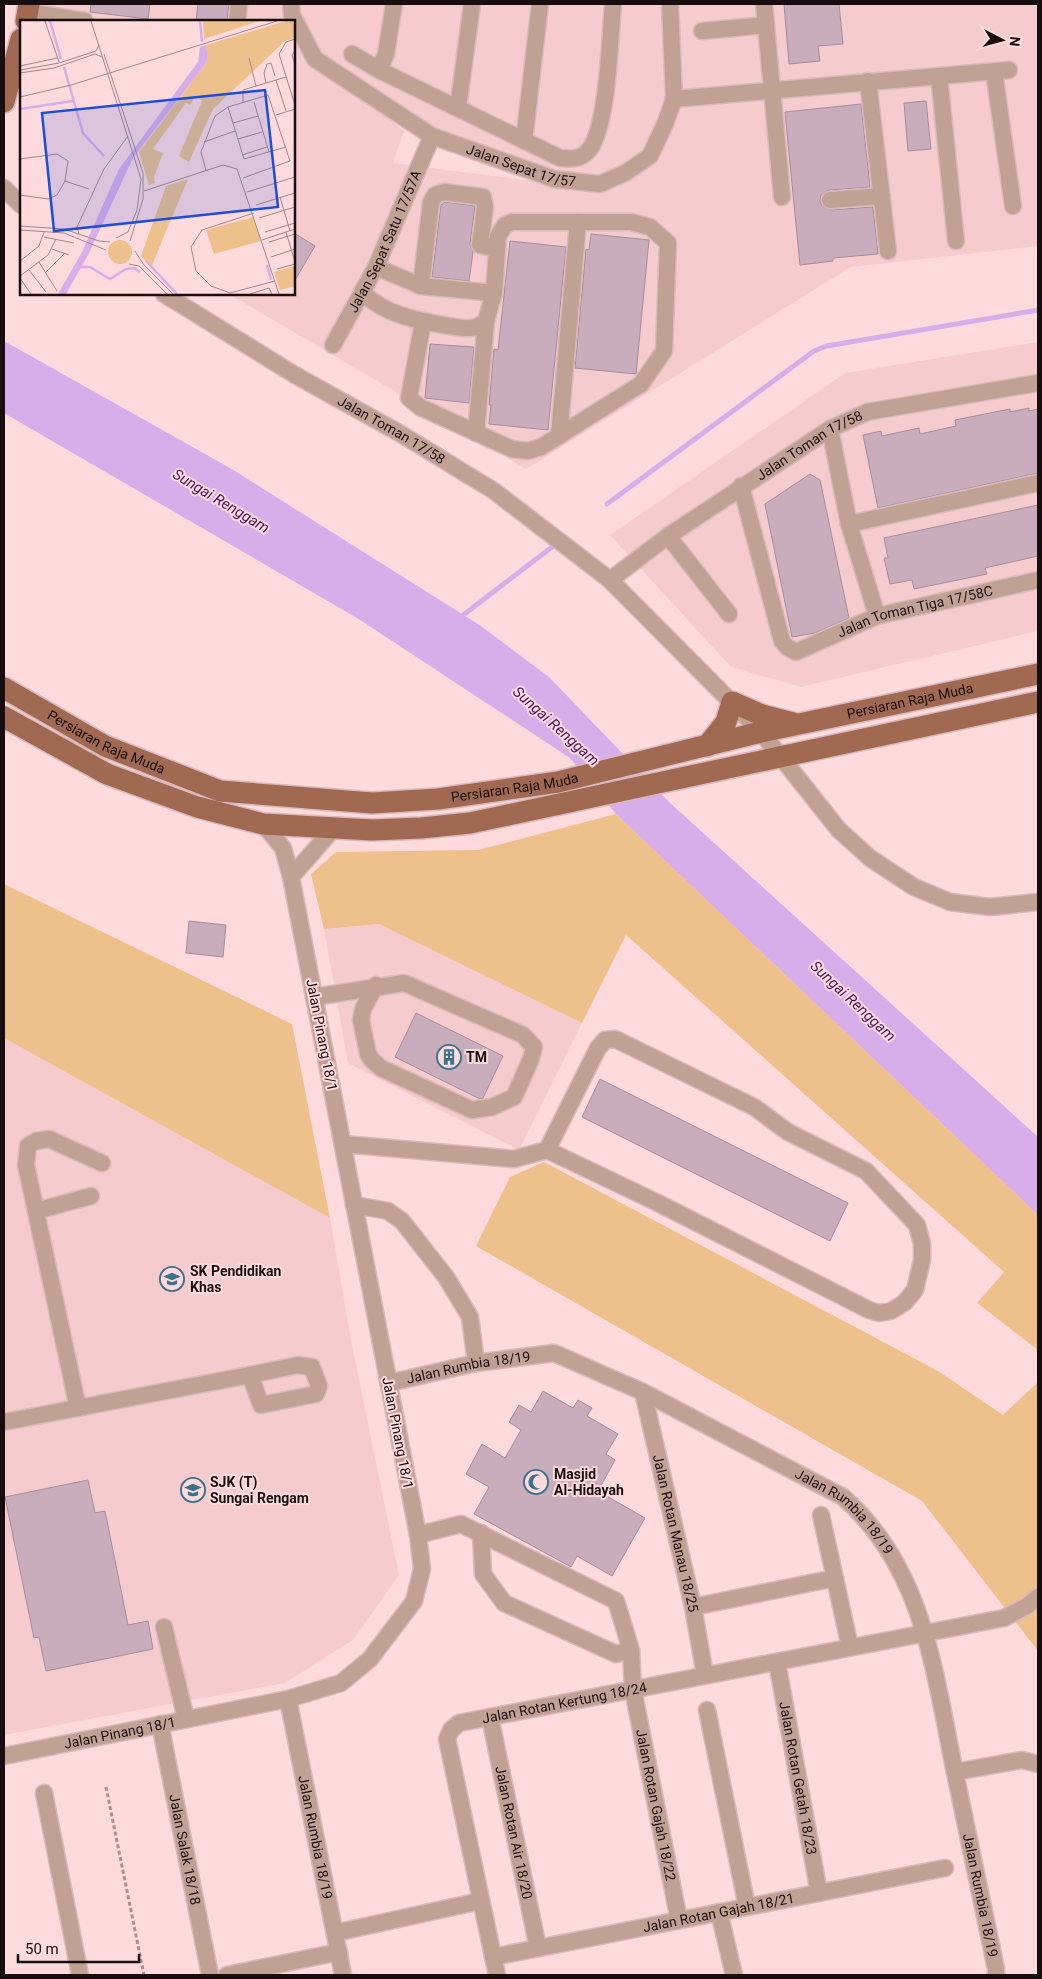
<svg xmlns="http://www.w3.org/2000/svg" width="1042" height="1979" viewBox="0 0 1042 1979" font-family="Roboto,sans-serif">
	<rect width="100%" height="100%" fill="#fedadd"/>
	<g fill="#f6cbce" fill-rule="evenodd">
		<path d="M 48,4 L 1038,4 L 1038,246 L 851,267 L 526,469 L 229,294 L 294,294 L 294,21 L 45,21 ZM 322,64 L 432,136 L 548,183 L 393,163 L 404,131 Z"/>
		<polygon points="1038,342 1038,631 801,687 731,667 610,535 845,373"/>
		<polygon points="379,924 582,1023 519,1150 348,1063 324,929"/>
		<polygon points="4,1038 330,1218 351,1340 399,1575 353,1640 285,1683 4,1735"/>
	</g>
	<g fill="#edc08c">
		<polygon points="616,814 1038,1215 1038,1350 977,1303 1004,1272 626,935 582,1023 379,924 324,929 311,874 336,852 478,850"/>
		<polygon points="4,884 292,1024 330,1218 4,1038"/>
		<polygon points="544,1162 938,1371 1003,1415 1038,1382 1038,1651 922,1501 476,1246 510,1177"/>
	</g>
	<polygon fill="#d7adea" points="4,341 230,468 481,626 549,677 669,802 1038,1137 1038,1215 616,814 570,758 357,618 4,413"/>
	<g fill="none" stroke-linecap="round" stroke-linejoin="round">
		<g stroke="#d7adea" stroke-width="5">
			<polyline points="607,504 814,351 827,346 1038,310"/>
			<polyline points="458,619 552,547"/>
		</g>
	</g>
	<g fill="#caadbd" stroke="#a78b9a">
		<polygon points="91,4 150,4 148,19 90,12"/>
		<polygon points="198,4 229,4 227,21 196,21"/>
		<polygon points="784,4 839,4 843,44 818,46 820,61 789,64"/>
		<polygon points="926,101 931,149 908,151 904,103"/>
		<polygon points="861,104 870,187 829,190 821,195 820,201 822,206 830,210 873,207 878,254 833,258 833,261 800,265 785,112"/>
		<polygon points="445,202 475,206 470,244 473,252 469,281 432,277 441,205"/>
		<polygon points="294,233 315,246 294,282"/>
		<polygon points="591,234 649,240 636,374 575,368 586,249 589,250"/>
		<polygon points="510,241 566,247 548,430 489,424 491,405 489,405 494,349 498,350"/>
		<polygon points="430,344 474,347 469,403 425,398"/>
		<polygon points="1029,408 1029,411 1038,409 1038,473 878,508 863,435 881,431 882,436 919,428 920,434 956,426 955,420 1010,409 1010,412"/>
		<polygon points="810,474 820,480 849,618 815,633 792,637 765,504"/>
		<polygon points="1038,505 1038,556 985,568 987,574 914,589 912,580 890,584 884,558 888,558 884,538"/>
		<polygon points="189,921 226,925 223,957 186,953"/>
		<polygon points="416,1013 503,1056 483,1098 480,1099 395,1057"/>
		<polygon points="600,1079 848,1203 830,1241 582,1117"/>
		<polygon points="543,1391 573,1408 578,1400 592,1408 587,1416 618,1434 606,1454 615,1460 598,1491 645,1518 612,1576 577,1556 571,1567 474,1514 489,1487 466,1474 482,1444 505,1458 521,1430 509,1422 519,1405 531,1412"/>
		<polygon points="88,1480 95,1513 105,1511 128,1625 148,1621 153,1649 46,1671 39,1637 34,1638 5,1497"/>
	</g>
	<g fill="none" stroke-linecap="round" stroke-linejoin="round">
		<defs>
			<g id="minor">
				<path id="s1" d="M 291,4 L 292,15 L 315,59 L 432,136 L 554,179 L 600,184 L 625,173 L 650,156 L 665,124 L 674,99 L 670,4"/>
				<polyline points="764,4 782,197"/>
				<polyline points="28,12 85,21"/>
				<polyline points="237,21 239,4"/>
				<polyline points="702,31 766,25"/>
				<path d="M 352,54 L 379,70 L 560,158 C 571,159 580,160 588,151 C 608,130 610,35 613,4"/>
				<polyline points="379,70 386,54 394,4"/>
				<polyline points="994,72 1013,206"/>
				<polyline points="939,76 956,241"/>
				<polyline points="868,81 888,251"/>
				<polyline points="674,99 1009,70"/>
				<polyline points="458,108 472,4"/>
				<polyline points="524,141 540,4"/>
				<polyline points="4,188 21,205"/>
				<polyline points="830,200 882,196"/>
				<polyline points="376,267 421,286 494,293"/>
				<polyline points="421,286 431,202 435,195 444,192 483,197 485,207 480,245 497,249"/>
				<path d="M 363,293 C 385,315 419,321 449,326 C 457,327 468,330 476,327 C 479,326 483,323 486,321 L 494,293 L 498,236 L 505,225 L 512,222 L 631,222 L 650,227 L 668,243 L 664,351 L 641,384 L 541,447 L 528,451 L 512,449 L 420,407 L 409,398 L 423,322"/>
				<path id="s2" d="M 164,294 L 295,375 L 401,434 L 494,491 L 610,580 L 761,732 L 839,830 L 870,858 L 914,887 L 950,902 L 990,907 L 1038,902"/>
				<path id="s3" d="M 333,345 L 376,267 L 432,136"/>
				<polyline points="830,429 849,524 877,616"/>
				<polyline points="476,433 486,321"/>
				<polyline points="559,436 578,222"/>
				<path id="s4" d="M 741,486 L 782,641 L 787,647 L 796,652 L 877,616 L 1038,580"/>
				<polyline points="849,524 1038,483"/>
				<polyline points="668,536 729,614"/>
				<path id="s5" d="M 610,580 L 668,536 L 830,429 L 867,412 L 1038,383"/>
				<polyline points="291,877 334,828"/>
				<polyline points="314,997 404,983 523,1035 534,1047 531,1059 514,1097 492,1107 472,1110 381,1068 372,1060 368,1054 361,1020 363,1009 376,985"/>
				<polyline points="343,1144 514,1159 547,1150 598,1048 605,1040 615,1039 754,1107 788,1132 866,1171 917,1225 922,1244 922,1260 915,1290 904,1303 891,1311 879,1313 869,1310 656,1202 547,1150"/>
				<polyline points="354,1205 388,1211 402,1221 446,1277 470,1317 476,1363"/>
				<polyline points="36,1211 91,1196"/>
				<polygon points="298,1365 312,1367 319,1386 316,1394 261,1405 250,1375"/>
				<path id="s6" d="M 389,1383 L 476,1363 L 554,1353 L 643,1392 L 843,1497 C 923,1567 934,1670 954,1768 C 968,1835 982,1902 996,1969 L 996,1975"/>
				<path id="s7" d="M 643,1392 L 693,1607 L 705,1675"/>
				<polyline points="78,1408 26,1165 28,1146 36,1141 49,1139 102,1163"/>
				<polyline points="4,1422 250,1375"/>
				<polyline points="821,1515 850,1647"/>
				<polyline points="481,1533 483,1574 504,1603 616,1654 631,1650"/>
				<path id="s8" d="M 418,1535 L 461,1524 L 616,1601 L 631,1650 L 633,1690 L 679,1920"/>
				<polyline points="693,1607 835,1578"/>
				<polyline points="164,1627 186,1719"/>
				<path id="s9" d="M 777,1662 L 819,1893"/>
				<path id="s10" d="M 288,1699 L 343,1975"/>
				<polyline points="707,1710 747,1907"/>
				<path id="s11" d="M 490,1717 L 538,1948"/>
				<path id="s12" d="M 160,1724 L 210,1975"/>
				<path id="s13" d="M 4,1756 L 288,1699 L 341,1683 L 370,1659 L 414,1601 L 422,1569 L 418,1535 L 291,877 L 283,848 L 263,824"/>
				<polyline points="955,1772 1022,1760 1038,1764"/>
				<polyline points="44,1793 80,1975"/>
				<polyline points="719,1912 734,1975"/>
				<polyline points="335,1933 480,1901"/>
				<path id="s14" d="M 493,1957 L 945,1868"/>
				<polyline points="227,1975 339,1952"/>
				<path id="s15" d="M 497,1975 L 447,1739 L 451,1730 L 459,1723 L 1004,1618 L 1027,1606 L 1038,1597"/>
			</g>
			<g id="major">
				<polyline points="26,21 29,4"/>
				<polyline points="4,102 21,39"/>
				<path id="s16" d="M 4,688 L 105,746 L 220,791 L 372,803 L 438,799 L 558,782 L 761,732 L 1038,674"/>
				<polyline points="4,717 107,774 197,807 263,824 372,830 421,828 470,823 1038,702"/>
				<polyline points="707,746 726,722 732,702 762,715 793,723"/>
			</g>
		</defs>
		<use href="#minor" stroke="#d9b9bc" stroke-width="19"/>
		<use href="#major" stroke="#d9b9bc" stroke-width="24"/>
		<polyline stroke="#ab9092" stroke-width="3" stroke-dasharray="4 2.5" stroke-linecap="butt" points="106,1787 144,1975"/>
		<use href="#minor" stroke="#c2a195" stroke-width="16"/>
		<use href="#major" stroke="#a16852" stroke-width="21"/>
	</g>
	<defs>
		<symbol id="building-ring" viewBox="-11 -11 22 22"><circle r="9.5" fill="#fedadd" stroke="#38728b" stroke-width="1.5"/><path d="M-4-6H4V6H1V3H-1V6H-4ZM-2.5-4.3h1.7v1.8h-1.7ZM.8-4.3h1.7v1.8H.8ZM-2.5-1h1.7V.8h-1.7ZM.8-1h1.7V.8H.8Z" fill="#38728b"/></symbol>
		<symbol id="school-ring" viewBox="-11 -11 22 22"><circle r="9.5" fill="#fedadd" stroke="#38728b" stroke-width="1.5"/><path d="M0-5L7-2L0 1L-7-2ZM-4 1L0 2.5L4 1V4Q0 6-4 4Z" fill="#38728b"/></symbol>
		<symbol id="mosque-ring" viewBox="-11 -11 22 22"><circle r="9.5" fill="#fedadd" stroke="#38728b" stroke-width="1.5"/><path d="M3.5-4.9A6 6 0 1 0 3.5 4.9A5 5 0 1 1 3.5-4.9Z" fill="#38728b"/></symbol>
	</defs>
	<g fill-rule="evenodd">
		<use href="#building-ring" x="435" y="1043" width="28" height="28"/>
		<use href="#school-ring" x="158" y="1265" width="28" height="28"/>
		<use href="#mosque-ring" x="522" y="1468" width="28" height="28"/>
		<use href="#school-ring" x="179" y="1476" width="28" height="28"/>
	</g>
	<g text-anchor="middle" stroke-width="4" stroke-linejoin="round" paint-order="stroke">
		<g font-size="14" fill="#190e0f" stroke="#fedadd">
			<text dy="5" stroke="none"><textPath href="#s1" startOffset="295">Jalan Sepat 17/57</textPath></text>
			<text dy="5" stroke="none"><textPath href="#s3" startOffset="116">Jalan Sepat Satu 17/57A</textPath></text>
			<text dy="5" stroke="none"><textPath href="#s2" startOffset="265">Jalan Toman 17/58</textPath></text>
			<text dy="5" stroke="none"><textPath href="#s5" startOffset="241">Jalan Toman 17/58</textPath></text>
			<text dy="5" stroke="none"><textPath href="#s4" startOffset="305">Jalan Toman Tiga 17/58C</textPath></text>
			<text dy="5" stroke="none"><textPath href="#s16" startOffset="941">Persiaran Raja Muda</textPath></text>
			<text dy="5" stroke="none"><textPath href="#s16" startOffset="116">Persiaran Raja Muda</textPath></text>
			<text dy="5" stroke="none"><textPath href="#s16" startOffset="536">Persiaran Raja Muda</textPath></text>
			<text transform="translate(322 1035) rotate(79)" y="5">Jalan Pinang 18/1</text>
			<text dy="5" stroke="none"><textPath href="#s6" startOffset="81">Jalan Rumbia 18/19</textPath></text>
			<text transform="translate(398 1433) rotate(79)" y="5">Jalan Pinang 18/1</text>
			<text dy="5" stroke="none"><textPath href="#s6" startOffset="501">Jalan Rumbia 18/19</textPath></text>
			<text dy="5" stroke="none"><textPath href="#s7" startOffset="145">Jalan Rotan Manau 18/25</textPath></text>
			<text dy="5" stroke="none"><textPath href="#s15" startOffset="369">Jalan Rotan Kertung 18/24</textPath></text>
			<text dy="5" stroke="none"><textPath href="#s13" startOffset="118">Jalan Pinang 18/1</textPath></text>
			<text dy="5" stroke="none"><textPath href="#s9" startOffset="118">Jalan Rotan Getah 18/23</textPath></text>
			<text dy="5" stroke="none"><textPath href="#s8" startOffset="426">Jalan Rotan Gajah 18/22</textPath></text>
			<text dy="5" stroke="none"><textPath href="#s11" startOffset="118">Jalan Rotan Air 18/20</textPath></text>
			<text dy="5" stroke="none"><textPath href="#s10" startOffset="141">Jalan Rumbia 18/19</textPath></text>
			<text dy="5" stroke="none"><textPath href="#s12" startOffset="128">Jalan Salak 18/18</textPath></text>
			<text dy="5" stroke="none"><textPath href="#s6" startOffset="920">Jalan Rumbia 18/19</textPath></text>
			<text dy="5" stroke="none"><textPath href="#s14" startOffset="230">Jalan Rotan Gajah 18/21</textPath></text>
		</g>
		<g font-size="14" font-weight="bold" fill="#190e0f" stroke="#fedadd" text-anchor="start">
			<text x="466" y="1062">TM</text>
			<text x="190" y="1276">SK Pendidikan<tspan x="190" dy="16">Khas</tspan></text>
			<text x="554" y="1479">Masjid<tspan x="554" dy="16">Al-Hidayah</tspan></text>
			<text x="210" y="1487">SJK (T)<tspan x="210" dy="16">Sungai Rengam</tspan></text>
		</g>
		<g font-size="15" font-style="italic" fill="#4a165d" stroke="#fedadd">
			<text transform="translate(221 501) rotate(31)" y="5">Sungai Renggam</text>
			<text transform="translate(556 726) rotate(42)" y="5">Sungai Renggam</text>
			<text transform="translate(853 1001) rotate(43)" y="5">Sungai Renggam</text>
		</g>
	</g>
	<g transform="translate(20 20)">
		<rect width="275" height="275" fill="#fedadd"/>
		<path d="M 183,1 L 239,1 L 184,19 ZM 266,1 L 275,1 L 275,18 L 265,21 L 193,89 L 169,142 L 159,136 L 182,81 L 176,76 L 170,85 L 166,83 L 133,129 L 143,133 L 134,157 L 135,163 L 129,165 L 119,132 L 184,46 L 188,38 L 186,25 ZM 168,159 L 144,216 L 131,248 L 121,236 L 146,166 ZM 233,197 L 241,221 L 194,234 L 186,210 ZM88 232a12 12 0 1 1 24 0a12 12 0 1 1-24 0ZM 275,246 L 275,266 L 260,270 L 254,252 Z" fill="#edc08c"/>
		<path d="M 186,25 L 188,38 L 184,46 L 113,138 L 68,235 L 46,274 L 38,274 L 62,232 L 99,149 L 178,42 L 180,27 Z" fill="#d7adea"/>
		<path fill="none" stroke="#d7adea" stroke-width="2.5" d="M 30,1 L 41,39M 180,1 L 182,22M 44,47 L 63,113 L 84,136M 0,89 L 53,81M 126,241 L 157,274M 247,245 L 251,260M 60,247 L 70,247 L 90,259 L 106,249 L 114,248 L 120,252"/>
		<path fill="none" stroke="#a2888b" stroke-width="1" d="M 25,1 L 39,42M 71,1 L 121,159 L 117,190 L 108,212 L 96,218M 275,19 L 266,22 L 259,34 L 275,85M 275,31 L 272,35 L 275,45M 84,34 L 123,153 L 123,179 L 110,221M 229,38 L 236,66M 0,46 L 37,38M 0,50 L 39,43 L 76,31 L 79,25M 0,53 L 34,48 L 75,34 L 82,37M 256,60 L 266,91M 246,63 L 244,53 L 247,44 L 251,43 L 255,56M 0,77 L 51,65 L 257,1M 223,82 L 223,70 L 266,57M 234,82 L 249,132M 208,87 L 224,139 L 266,127M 256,95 L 275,89M 213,103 L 238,96M 218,119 L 242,112M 184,122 L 215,111M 222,135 L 247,127M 0,139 L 37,134 L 48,141 L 45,161 L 37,175 L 28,179 L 0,175M 186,151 L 181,132 L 195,96 L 208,87 L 248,75 L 270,141 L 223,158M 45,161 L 69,169M 124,171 L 203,145 L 217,149 L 259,274M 227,172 L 275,157M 260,177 L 270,211M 236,185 L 275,173M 234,193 L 182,210 L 171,227 L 176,251 L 191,266 L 210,273 L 255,261M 239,198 L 275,187M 0,206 L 44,209 L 79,221 L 90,222M 0,210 L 44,213 L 86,230M 245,212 L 275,203M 266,212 L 275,242M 59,214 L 57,207 L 84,149 L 108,116M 24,217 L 54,223M 242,220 L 275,209M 249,222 L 275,214M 32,229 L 49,235M 115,231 L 124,245 L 153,274M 251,237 L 275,229M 0,241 L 19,226 L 24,212M 19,242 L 37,271M 109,244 L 119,246 L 147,274M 257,249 L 275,244M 9,250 L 26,272M 26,252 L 44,234M 0,256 L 28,235 L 36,219M 0,258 L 11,274M 230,274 L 249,268 L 252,274"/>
		<path fill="#1d4ed8" fill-opacity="0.15" stroke="#1d4ed8" stroke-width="2.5" d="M 245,70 L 258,187 L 34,211 L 22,93 Z"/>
		<rect width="275" height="275" fill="none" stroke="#190e0f" stroke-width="2.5"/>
	</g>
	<rect width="1042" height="1979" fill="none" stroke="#190e0f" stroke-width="10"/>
	<g transform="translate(1002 40) rotate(96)" stroke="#fedadd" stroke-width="4" paint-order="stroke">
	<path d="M0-4L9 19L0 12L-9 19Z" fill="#190e0f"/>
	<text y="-8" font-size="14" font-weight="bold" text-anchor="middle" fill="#190e0f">N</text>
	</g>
	<path d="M18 1954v8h121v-8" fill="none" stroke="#190e0f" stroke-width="2.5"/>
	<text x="25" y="1954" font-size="15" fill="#190e0f" stroke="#fedadd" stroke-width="4" paint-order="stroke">50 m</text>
</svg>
